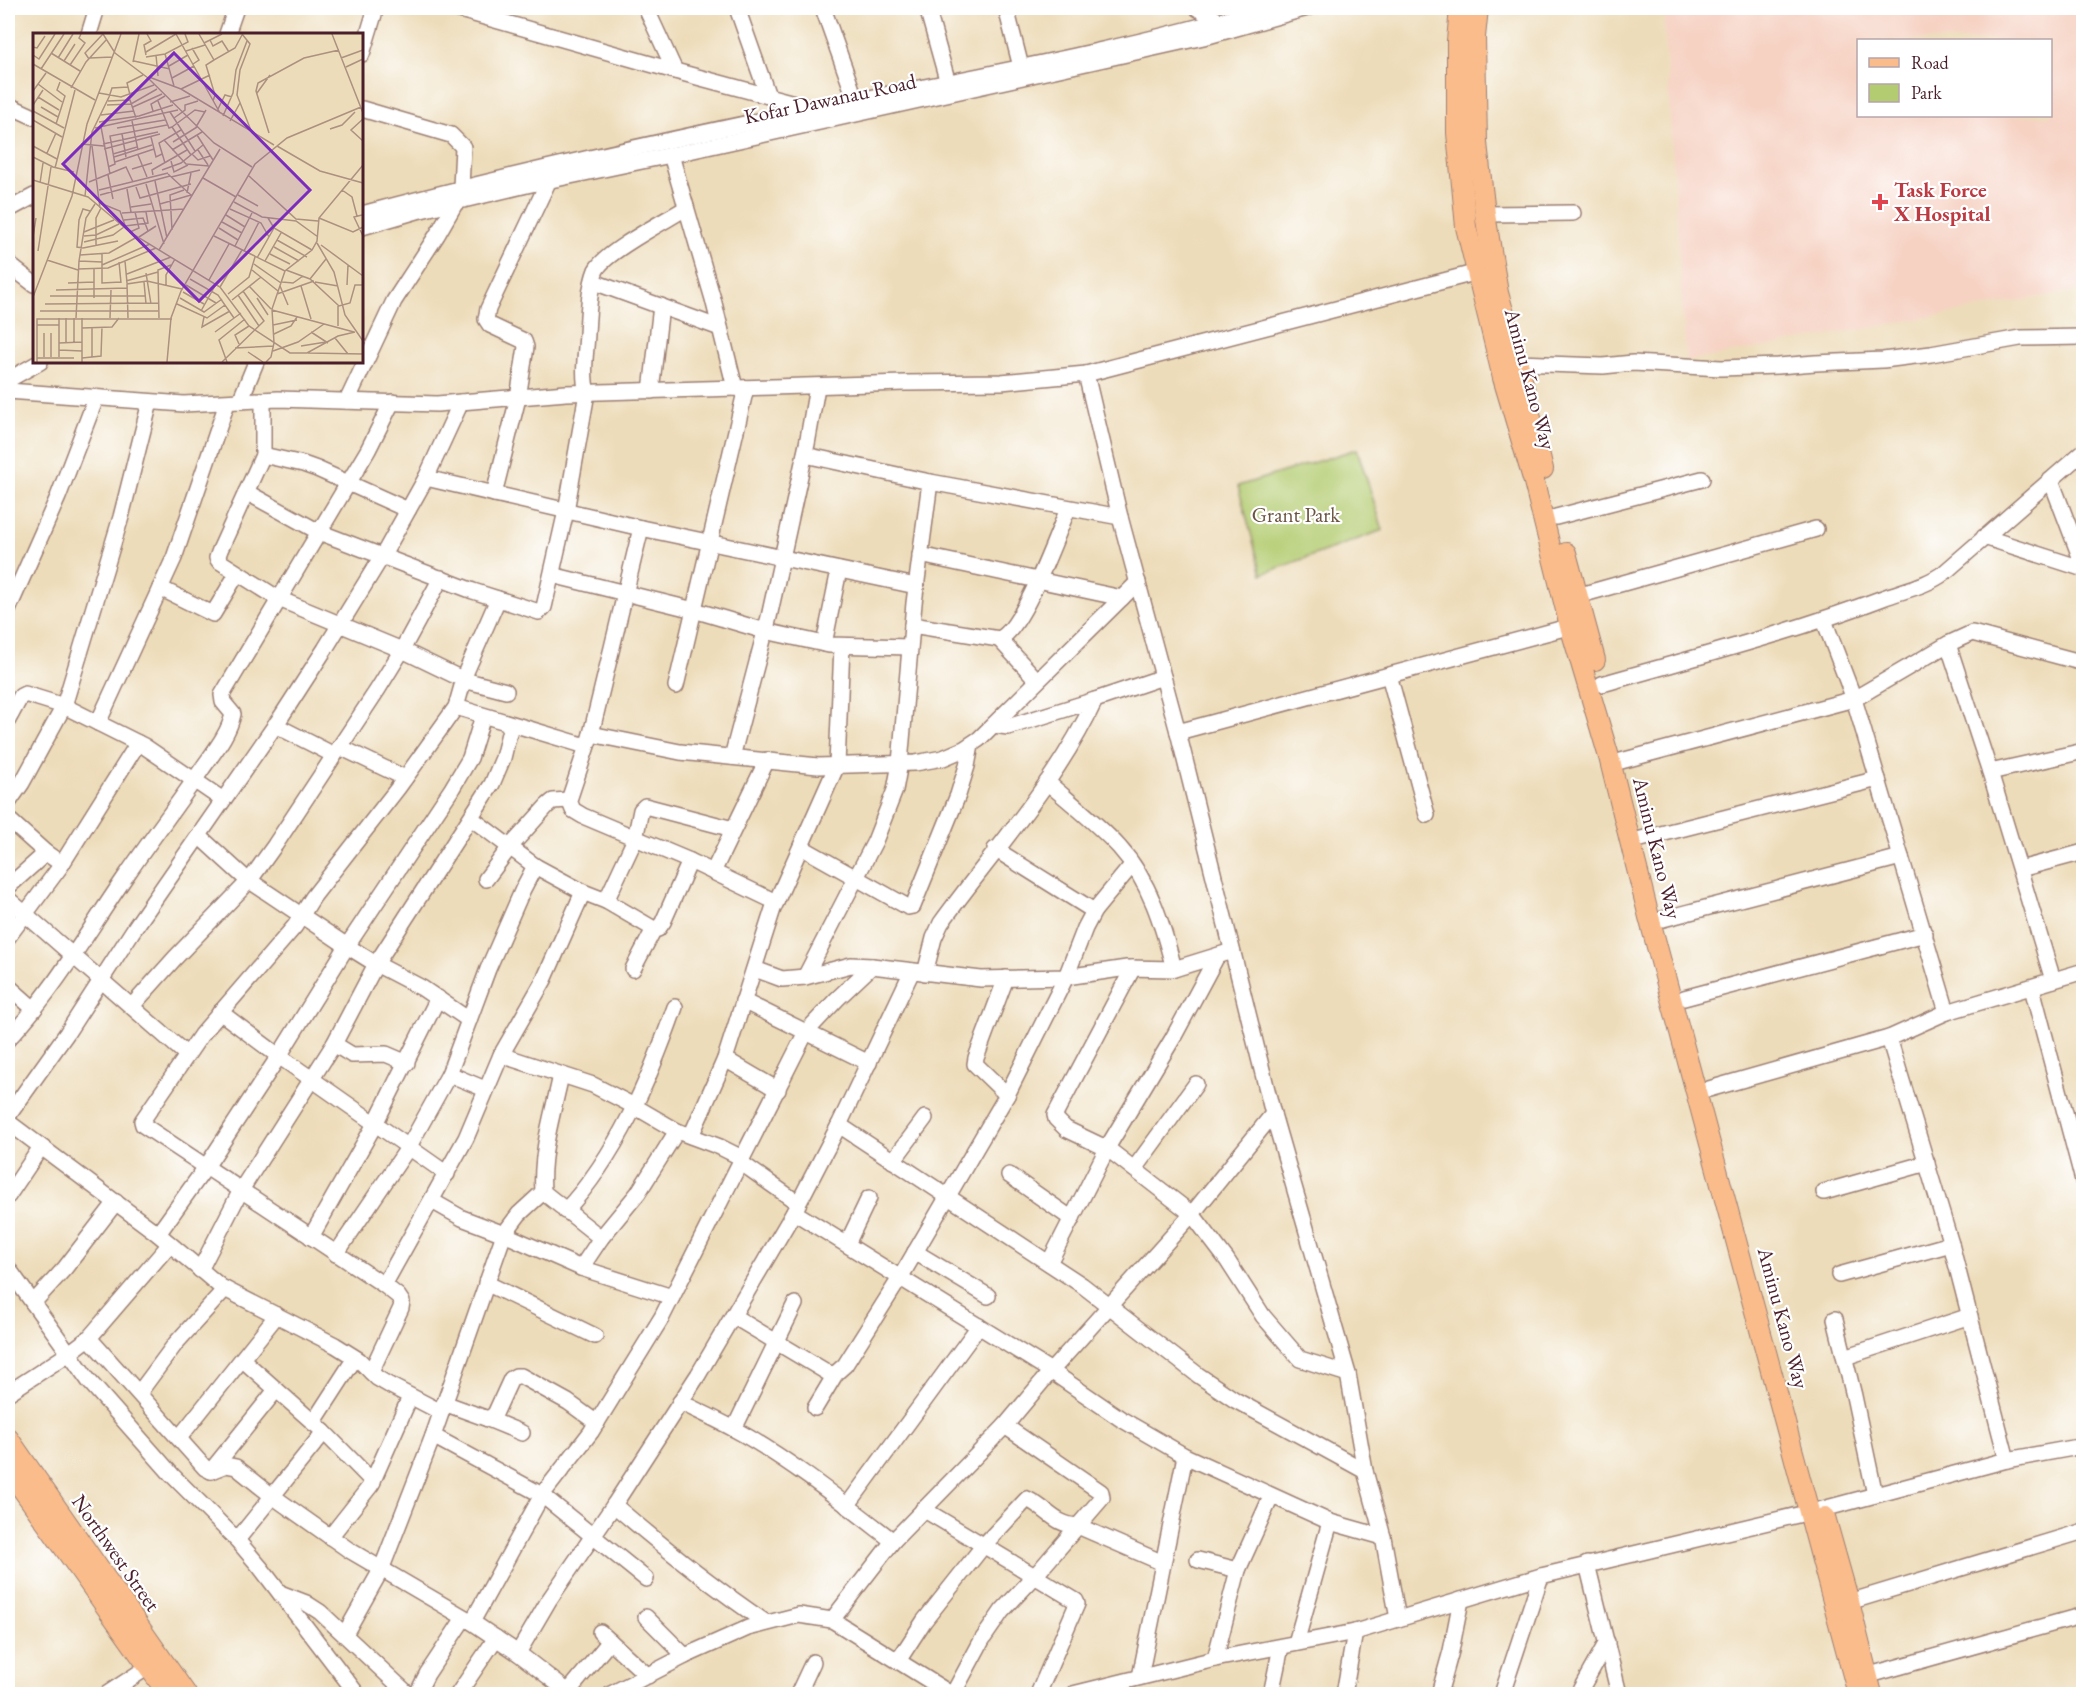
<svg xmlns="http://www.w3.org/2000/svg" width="2091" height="1702" viewBox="0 0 2091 1702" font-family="'EB Garamond',serif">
	<rect width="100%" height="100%" fill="#fff"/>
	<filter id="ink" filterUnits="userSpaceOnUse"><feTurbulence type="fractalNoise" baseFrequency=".0167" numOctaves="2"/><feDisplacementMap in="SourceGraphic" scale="12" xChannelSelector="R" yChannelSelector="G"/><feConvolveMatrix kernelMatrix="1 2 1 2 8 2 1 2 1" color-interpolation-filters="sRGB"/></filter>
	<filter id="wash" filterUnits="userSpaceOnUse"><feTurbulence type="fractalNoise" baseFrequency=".008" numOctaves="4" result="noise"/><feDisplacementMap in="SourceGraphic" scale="24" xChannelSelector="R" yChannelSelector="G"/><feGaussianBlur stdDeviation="1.35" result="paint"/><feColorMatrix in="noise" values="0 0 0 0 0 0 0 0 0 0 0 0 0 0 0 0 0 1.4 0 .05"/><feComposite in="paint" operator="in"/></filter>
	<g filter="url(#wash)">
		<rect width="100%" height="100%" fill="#eddcb9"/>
		<path fill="#f6d2c3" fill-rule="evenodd" d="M 1663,8 L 2083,8 L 2083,289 L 1686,361 ZM 1858,40 L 2050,40 L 2050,116 L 1858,116 Z"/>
		<polygon fill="#b4cc71" stroke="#7f764e" stroke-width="1.5" points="1357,449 1383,530 1262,574 1238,486"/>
	</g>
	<g filter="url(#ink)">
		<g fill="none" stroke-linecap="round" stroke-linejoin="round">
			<defs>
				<g id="minor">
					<polyline points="453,8 675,71 813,108"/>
					<polyline points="646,8 675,71"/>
					<polyline points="737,8 768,96"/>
					<polyline points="823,8 856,101"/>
					<polyline points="927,8 948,83"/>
					<polyline points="1006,8 1021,67"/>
					<polyline points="1197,8 1219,21"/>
					<polyline points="89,34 97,8"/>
					<polyline points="227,34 236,8"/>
					<polyline points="362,54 376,8"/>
					<polyline points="8,105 34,117"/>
					<polyline points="362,109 451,135 463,147 461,187"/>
					<polyline points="671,155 713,299 735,388"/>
					<polyline points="8,210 34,196"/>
					<path d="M 362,214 C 511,174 663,141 815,109 C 965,78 1118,52 1265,8"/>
					<polyline points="1485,214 1573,213"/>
					<polyline points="362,227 417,211 527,185 671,155 1208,36 1307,8"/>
					<polyline points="8,264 34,284"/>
					<polyline points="594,282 720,328"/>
					<polyline points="1518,363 1603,366 1633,363 1721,368 1778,366 1815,363 1883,360 1931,354 2020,338 2084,337"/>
					<polyline points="1086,374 1120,517 1178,732 1273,1114 1348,1374 1365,1471 1383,1537 1398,1619"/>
					<polyline points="8,380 40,362"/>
					<polyline points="8,391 184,404 278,399 437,404 566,393 905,383 1001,382 1086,374 1478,272"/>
					<polyline points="651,391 661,306"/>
					<polyline points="263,400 263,455 220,550 217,558 219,561 279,599 402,650 464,680 506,691"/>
					<polyline points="240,401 256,362"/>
					<polyline points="347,401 394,301 437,235 456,202"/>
					<polyline points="263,455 303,464 317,469 408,510"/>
					<polyline points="805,455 930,482 1120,517"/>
					<polyline points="426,478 641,528 916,586"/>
					<polyline points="2051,480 2084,567"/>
					<path d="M 246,492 L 319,532 L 473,591 L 539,612 L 544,607 L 566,511 L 587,393 C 582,374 586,353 587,334 C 588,315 589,287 596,270 C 605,252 667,220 686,208"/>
					<polyline points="494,494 518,398 526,347 524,341 490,325 486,319 488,309 549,180"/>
					<polyline points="1556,517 1702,479"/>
					<polyline points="641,528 591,734 569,800 573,810 583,816 690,861 776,902"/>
					<polyline points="1984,537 2084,569"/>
					<polyline points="920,555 1122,598"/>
					<polyline points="552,575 694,610 765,631 829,645 910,647"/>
					<polyline points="160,588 213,614 237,574"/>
					<polyline points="1577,596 1816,529"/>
					<polyline points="8,610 58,497 96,398"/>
					<polyline points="1824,620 1854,699 1947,1012"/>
					<path d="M 912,625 L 999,639 C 1023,630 1057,534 1068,509"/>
					<polyline points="999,639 1037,680"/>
					<polyline points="824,644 839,570"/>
					<polyline points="1948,644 1990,772 2053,980"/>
					<polyline points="1389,675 1427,815"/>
					<path d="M 1602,684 C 1696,657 1791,633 1883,598 C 1904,590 1927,586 1945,572 L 2084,451"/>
					<polyline points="676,686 746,388"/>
					<polyline points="456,707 586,746"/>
					<polyline points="8,720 21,696 25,694 64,706 144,746 223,800"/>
					<polyline points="98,723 174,558 227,403"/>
					<polyline points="275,725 334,755"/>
					<polyline points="994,725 1008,727 1095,700 1163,677"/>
					<polyline points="1178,732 1579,624"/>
					<polyline points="591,734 680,752 818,766 915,763 943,758 964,749 979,739 1138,582"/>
					<polyline points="340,747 405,778"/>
					<polyline points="732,757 769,617 807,444 817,387"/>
					<polyline points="1621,761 1854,699 1948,644 1972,633 2084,663"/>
					<polyline points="1990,772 2084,751"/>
					<path d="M 1047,782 C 1071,803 1098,824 1119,847 C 1150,881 1163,926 1174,969"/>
					<polyline points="8,803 22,783 64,706 121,517 150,402"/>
					<polyline points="471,818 535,866 583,892 606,901 654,929 658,929 663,922 690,861"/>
					<polyline points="8,819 46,853 62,864"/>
					<polyline points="199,836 244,877 347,946 376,964 422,988 469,1020"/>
					<polyline points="1641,839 1878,779"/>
					<polyline points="801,847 908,907 913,906 958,795 967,766 971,745"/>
					<polyline points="995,849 1094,911"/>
					<polyline points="2020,869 2084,852"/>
					<polyline points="713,872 767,760"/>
					<polyline points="486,879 510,847 547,806 553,801 569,800"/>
					<polyline points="8,887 46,853"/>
					<polyline points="8,899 187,1055"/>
					<polyline points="606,901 635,839 641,810 645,806 733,829"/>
					<polyline points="1663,919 1901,857"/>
					<polyline points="8,937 60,867 138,743"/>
					<polyline points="1133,968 1055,1115 1056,1119 1066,1129 1108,1149 1192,1214 1227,1260 1263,1316 1300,1359 1348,1374"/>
					<polyline points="633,969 654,929"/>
					<polyline points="755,969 782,979 805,977 851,965 872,966 981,979 1066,977 1127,968 1174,969 1232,951"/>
					<path d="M 925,973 L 934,938 L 941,923 C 994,850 1057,782 1095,700"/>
					<polyline points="805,977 875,841 895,790 900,763 914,603 930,482"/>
					<polyline points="1006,978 976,1058 975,1064 1007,1095"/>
					<polyline points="8,986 34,1009"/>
					<polyline points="2032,988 2084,1184"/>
					<polyline points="1684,998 1925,934"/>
					<polyline points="743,1001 869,1063"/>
					<polyline points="132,1006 175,958 250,880 275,845 378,689 402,650 441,578"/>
					<polyline points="220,1012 276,1054 447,1174"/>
					<polyline points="1889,1038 1951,1244 2007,1460"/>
					<path d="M 8,1039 C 55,990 89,929 128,873 C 152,838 178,804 202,769 C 213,753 229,734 233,714 L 223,702 L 222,695 L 368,450 L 392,402"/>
					<polyline points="334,1044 352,1055 386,1054 407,1063"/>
					<polyline points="501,1055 593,1085 634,1106 677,1131 720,1147 742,1158"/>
					<polyline points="449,1074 485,1089"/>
					<path d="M 561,1075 C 553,1114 540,1152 543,1192 L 601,1238"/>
					<polyline points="1709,1089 1889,1038 1947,1012 2084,971"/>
					<polyline points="778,1090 725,1059 773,909 837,765 842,646"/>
					<polyline points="8,1116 67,1033 134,929 281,717 325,649 387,548 426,478 461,402"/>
					<polyline points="8,1122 158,1234 221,1287 335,1345 359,1360 377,1378 389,1385 441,1412"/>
					<polyline points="839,1125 1082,1285 1198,1375 1235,1400 1365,1471"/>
					<polyline points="691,1136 725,1059"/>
					<polyline points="893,1161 925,1118"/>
					<polyline points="740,1162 798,1203"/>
					<polyline points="1134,1169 1196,1084"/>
					<polyline points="1009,1175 1072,1219"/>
					<polyline points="1824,1192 1927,1163"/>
					<polyline points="8,1196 41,1147"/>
					<polyline points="432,1201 462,1218 504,1234 519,1214 543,1192"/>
					<path d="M 565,1211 C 617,1156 650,1078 675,1007"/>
					<polyline points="794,1212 1051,1371 1121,1419 1185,1456 1330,1522 1383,1537"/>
					<polyline points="158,1234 206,1167 279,1056 347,946 451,790 470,758 483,716"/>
					<polyline points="311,1237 375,1124 438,998"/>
					<polyline points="847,1244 869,1198"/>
					<polyline points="915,1252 988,1296"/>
					<polyline points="336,1254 408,1148 449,1074 488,969 523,889 535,866"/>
					<polyline points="1049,1263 1110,1143 1173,1038 1217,956"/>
					<polyline points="8,1268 89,1381 172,1475 237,1540 260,1567 357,1694"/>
					<polyline points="581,1268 601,1238 638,1193 677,1131"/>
					<polyline points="200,1270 241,1190 334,1044 376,964 492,784 503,758 511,725"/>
					<polyline points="1839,1275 1951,1244"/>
					<polyline points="486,1283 595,1336"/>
					<polyline points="384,1285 466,1138 501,1055 544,980 583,892"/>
					<polyline points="33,1303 65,1268 116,1202"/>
					<polyline points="733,1316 830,1374 836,1373 845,1365 900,1278 1007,1095 1066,977 1085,928 1094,911 1132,865"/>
					<polyline points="1835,1319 1854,1396 1875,1495"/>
					<polyline points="89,1338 205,1468 211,1471 226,1465 236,1467 271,1495 349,1550 472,1622 518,1653 571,1694"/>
					<polyline points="1845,1357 1970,1316"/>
					<polyline points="243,1360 324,1432 373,1482"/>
					<polyline points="371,1372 401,1308 402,1302 398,1296 384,1285 143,1125 142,1121 201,1035 295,926 313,897 398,788 456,707 466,672 498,599"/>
					<polyline points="8,1393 68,1354 89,1338 170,1244"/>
					<polyline points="139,1393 176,1343 225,1289"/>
					<path d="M 680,1402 C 698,1411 716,1419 734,1429 C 789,1459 844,1503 893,1541"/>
					<polyline points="444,1403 488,1419 495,1414 511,1379 516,1376 521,1376 568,1402 597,1423"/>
					<polyline points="815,1408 836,1373"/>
					<polyline points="488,1419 522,1433"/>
					<polyline points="313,1423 355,1358"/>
					<polyline points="734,1429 795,1304"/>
					<polyline points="433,1436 542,1495 646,1579"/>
					<polyline points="179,1438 277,1315"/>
					<polyline points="211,1471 276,1390"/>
					<path d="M 614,1505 C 663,1547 712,1586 765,1622"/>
					<polyline points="847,1506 979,1326"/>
					<polyline points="923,1509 1076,1601 1077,1604 1038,1694"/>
					<polyline points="330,1537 371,1485 410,1397"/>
					<polyline points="237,1540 324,1432"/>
					<polyline points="1198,1560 1238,1570"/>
					<polyline points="1587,1564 1619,1694"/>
					<polyline points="280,1593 306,1603 320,1612 408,1694"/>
					<polyline points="1849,1602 2084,1531"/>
					<polyline points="646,1617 685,1656"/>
					<polyline points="832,1620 893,1541 1005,1426 1051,1371 1192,1214 1273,1114"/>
					<polyline points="472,1622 542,1495 591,1432 662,1317 806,1032 837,999 872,966"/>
					<polyline points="600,1632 648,1676"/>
					<polyline points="345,1634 381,1570 433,1436 504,1234 581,1268 672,1297"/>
					<polyline points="1296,1643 1330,1522"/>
					<polyline points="518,1653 549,1600 614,1505 698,1375 794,1212 839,1125 912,971"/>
					<polyline points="1215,1659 1238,1570 1271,1497"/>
					<path d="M 898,1661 L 924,1621 L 984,1545 L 1027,1499 C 1047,1508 1054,1525 1078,1526 L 1163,1563"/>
					<polyline points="1866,1676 2084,1615"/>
					<polyline points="1140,1677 1185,1456"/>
					<polyline points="568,1692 610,1641"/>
					<polyline points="107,1694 148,1667"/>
					<polyline points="417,1694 427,1674 464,1618"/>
					<polyline points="458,1694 496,1638"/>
					<polyline points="611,1694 685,1656 748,1628 799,1615 832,1620 951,1694"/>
					<polyline points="798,1694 813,1662"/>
					<polyline points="953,1694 982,1640 1002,1611 1034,1577 1102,1498 1101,1492 1005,1426"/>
					<polyline points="1073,1694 1215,1659 1355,1632 1541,1576 1823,1509 2007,1460 2084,1446"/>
					<polyline points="1271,1694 1281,1647"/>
					<polyline points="1344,1694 1355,1632"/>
					<polyline points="1439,1694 1451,1651 1461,1600"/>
					<polyline points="1502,1694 1541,1576"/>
					<polyline points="1578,1694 1607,1642"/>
				</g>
				<g id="major">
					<polyline points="1460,8 1457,41 1457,133 1466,227 1503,378 1534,482 1570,626 1609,757 1649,917 1858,1694"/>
					<polyline points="1478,8 1475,37 1477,143 1485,214 1498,293 1518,363 1543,469"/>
					<polyline points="1566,553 1595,660"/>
					<polyline points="8,1438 186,1694"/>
					<polyline points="8,1469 168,1694"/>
					<polyline points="1825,1517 1849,1602 1872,1694"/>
				</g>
			</defs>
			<use href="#minor" stroke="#9c7e72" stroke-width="18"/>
			<use href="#major" stroke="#9c7e72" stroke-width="22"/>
			<use href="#minor" stroke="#fff" stroke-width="15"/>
			<use href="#major" stroke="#fabc8b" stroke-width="20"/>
		</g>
	</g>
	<path fill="#e0444e" stroke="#fff" stroke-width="2" d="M1877 193h6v6h6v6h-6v6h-6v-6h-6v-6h6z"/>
	<g text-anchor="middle" stroke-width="4.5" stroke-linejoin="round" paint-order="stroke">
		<g font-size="21" fill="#4a1f2b" stroke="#fff">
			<text transform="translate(830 99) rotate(-12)" y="7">Kofar Dawanau Road</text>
			<text transform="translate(1530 379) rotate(75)" y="7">Aminu Kano Way</text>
			<text transform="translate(1657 848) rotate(76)" y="7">Aminu Kano Way</text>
			<text transform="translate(1783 1318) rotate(75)" y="7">Aminu Kano Way</text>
			<text transform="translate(116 1553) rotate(55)" y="7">Northwest Street</text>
		</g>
		<g font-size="21" font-weight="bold" fill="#be3a42" stroke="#fff" text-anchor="start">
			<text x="1894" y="197">Task Force<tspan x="1894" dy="24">X Hospital</tspan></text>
		</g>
		<g font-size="21" fill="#6a5340" stroke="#fff">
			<text x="1296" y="522">Grant Park</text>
		</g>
	</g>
	<g transform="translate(33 33)">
		<rect width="330" height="330" fill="#eddcb9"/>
		<path fill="none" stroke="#ac9080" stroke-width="1.5" d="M 143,1 L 187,80M 166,1 L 181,27 L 202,15 L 209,2M 209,1 L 217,11 L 207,37 L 204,62 L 219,100M 299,1 L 330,80M 177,7 L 180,13 L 189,8 L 196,19M 171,10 L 189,1M 0,14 L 4,15 L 12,3M 159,15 L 166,27 L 160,31M 153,18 L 172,12M 113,19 L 143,1M 18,20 L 47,38M 132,21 L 141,53M 0,22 L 6,26 L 22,1M 113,22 L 111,12 L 118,8 L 114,1M 123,22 L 125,43M 113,24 L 132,21 L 155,9 L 152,1M 25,25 L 40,1M 57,25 L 79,24M 308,25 L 330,17M 56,26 L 52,20 L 70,1 L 82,20 L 115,45 L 181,110 L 219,134M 31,28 L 42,11M 101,28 L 137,36M 100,29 L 106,1M 0,31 L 62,67M 37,32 L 52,10 L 46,5 L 48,1M 136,33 L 155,22M 313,34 L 330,26M 8,36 L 31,1M 116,44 L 148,56 L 241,112M 139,45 L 161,33M 5,51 L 29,69M 38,55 L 53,29 L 74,6M 148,56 L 177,42M 0,58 L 13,40M 66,60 L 88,64 L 121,52M 224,60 L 237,42M 97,62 L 94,50 L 110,42M 5,64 L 26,77M 76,64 L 79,55 L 95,54M 75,68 L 97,67 L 103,85M 125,68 L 136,95 L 139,94 L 158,122M 180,68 L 182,62 L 173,32 L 181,27M 137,69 L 157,63M 0,72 L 10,57M 74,72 L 98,71 L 124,56M 8,74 L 25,84M 100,74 L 129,61M 185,76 L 192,62 L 199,64M 0,78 L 31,95M 120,78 L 118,71 L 132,63M 137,79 L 162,118M 68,82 L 101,78M 190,83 L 200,60 L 203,37 L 214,8M 141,85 L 152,77 L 152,72 L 165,68M 330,86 L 318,97 L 330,108M 0,87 L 29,104M 99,88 L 105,117M 197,88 L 207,70M 66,89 L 106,83 L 140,72M 23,91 L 32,63 L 24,57 L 27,49M 68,94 L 77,141M 139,94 L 162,77 L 172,79M 163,94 L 173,77M 62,95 L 145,77M 84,95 L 132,87M 297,96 L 309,92 L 322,79M 236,100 L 223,58 L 225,50 L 271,25 L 306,17M 89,101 L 93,124M 164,102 L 180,127M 118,104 L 123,124 L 129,121M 131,107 L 153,131 L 176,133M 140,109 L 164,94M 48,111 L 71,113M 70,111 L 125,99M 0,113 L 24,126M 59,113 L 67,175M 244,113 L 287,138 L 330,150M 71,116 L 127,101M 139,117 L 169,99M 165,117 L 175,132M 14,120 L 23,100M 80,121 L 104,114M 159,121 L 165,127 L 177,123M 105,122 L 114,144M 0,124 L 20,134 L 41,139M 81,124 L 119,112M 138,128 L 141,139 L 155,132M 82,129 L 121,116M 132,130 L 126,110 L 148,97M 75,134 L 82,131 L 77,103 L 134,92M 22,135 L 42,57M 99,136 L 119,130M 129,137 L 148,130 L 170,112M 135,141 L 159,163M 75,142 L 80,166M 120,142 L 119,137 L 154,117M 216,143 L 263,186 L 285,188M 138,144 L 167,137M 170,145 L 203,164M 0,147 L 55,164 L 98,200 L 187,254 L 216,293 L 257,320 L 274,320 L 305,303 L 322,299M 122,148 L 134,205M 56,149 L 93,134 L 100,149M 7,150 L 10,130M 113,151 L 131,211M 103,154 L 107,165 L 158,151M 94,156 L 98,179M 66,157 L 135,140M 309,157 L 319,164 L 324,183M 154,160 L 158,140M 67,162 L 137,143M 205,162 L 225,173M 52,163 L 59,99 L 76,64M 201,169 L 229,184 L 263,188 L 285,204M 67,170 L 87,178 L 93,195M 127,171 L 158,162M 98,174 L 118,171M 197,176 L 228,190 L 236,204M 89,180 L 151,176M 193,182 L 212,194M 329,182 L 321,184 L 330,203M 235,185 L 241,195 L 279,217M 286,185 L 320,199 L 330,194M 91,187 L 110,185 L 115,198M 189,189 L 209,200M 92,193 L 115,190 L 113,179M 186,195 L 205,207M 139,197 L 137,162 L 151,157M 51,199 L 81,187M 97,199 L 106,195 L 102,179M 51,203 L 63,202 L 86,191M 181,203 L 252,238M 0,204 L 3,185M 106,204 L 123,193M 244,207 L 274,224M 51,209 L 80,202 L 91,194M 284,210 L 301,239 L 312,282 L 330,308M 288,212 L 330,243M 63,213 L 63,185 L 68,175M 202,213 L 219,180M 241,214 L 266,228M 50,215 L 44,214 L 46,187 L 50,176 L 57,178M 50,215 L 85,208M 126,217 L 187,116M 5,218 L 18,134M 211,218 L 226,189M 69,221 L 69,250 L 88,249M 237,221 L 257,231M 47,222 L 76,220 L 104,204M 224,225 L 241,195M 14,227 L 45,237M 46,228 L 69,229M 92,228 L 94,250M 232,228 L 248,200M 86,229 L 88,250M 221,231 L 248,250M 69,232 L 117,211M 45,236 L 75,235 L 123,215M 219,237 L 245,258M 253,237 L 277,246 L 306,273 L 317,270 L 322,252 L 330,252M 113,240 L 118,271M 94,241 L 138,224M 157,246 L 185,262 L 201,285M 277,246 L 293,226M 176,247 L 196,211M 93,248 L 125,239M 111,249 L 113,271M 249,249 L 260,250 L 270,243M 282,249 L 305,253M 35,250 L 61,249M 133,252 L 133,242 L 142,226M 153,252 L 183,270M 314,252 L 315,232M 216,253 L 238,276M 247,253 L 255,272M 268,253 L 278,286M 187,254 L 209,217M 23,257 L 94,255M 150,259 L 171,271M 195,261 L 216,244 L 222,224M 244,261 L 281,248M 205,262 L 226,293M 17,263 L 112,263M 0,264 L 39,163 L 54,91 L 88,1M 61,265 L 61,236M 147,265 L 171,279 L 189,266M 224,265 L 235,282M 199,267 L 228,244M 12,271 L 125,270M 144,271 L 174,285 L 192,272M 239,277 L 321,299M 7,278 L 125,278M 168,278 L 183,251M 171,284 L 169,294 L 197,278M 41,285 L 41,309M 43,285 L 46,228 L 53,185 L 62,171M 49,285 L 49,329M 77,285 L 78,257M 95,285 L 94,251 L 114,248 L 149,256M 126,285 L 125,237 L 138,232M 4,292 L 26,292M 240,292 L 264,287M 305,293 L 305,273M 59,294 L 59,324M 49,295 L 79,294 L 86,285M 182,299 L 208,280M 278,299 L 295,310M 11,300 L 11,324M 18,300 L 18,324M 241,301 L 258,293 L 264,284M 302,305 L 315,321M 33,309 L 33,285M 26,310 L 49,309M 206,311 L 202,302 L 216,293M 268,313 L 293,309M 202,315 L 240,313M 26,317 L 49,318M 240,318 L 265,309 L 291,291M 215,319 L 230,329M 275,320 L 330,321M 26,324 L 26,285M 4,325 L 41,325M 49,325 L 68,323 L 69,294M 4,329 L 4,286 L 139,286M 134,329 L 138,285 L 148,258 L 222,131 L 254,105 L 328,74M 189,329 L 231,288 L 210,258M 194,329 L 186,307 L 212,286M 233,329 L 238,324 L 241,310 L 239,276 L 252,238 L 279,217 L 284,208 L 286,185 L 330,132"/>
		<path fill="#7b2cbf" fill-opacity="0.15" stroke="#7b2cbf" stroke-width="3" d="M 141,20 L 277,157 L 166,268 L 30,131 Z"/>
		<rect width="330" height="330" fill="none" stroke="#4a1f2b" stroke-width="3"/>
	</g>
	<rect width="2091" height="1702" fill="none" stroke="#fff" stroke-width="30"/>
	<rect x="1857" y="39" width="195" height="78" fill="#ffffff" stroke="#b7a5aa" stroke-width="1.5"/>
	<rect x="1869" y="58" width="30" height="9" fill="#fabc8b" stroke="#b7a5aa" stroke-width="1.5"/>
	<text x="1911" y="69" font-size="18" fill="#4a1f2b">Road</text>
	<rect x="1869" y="84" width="30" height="18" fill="#b4cc71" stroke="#b7a5aa" stroke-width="1.5"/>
	<text x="1911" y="99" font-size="18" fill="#4a1f2b">Park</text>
</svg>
